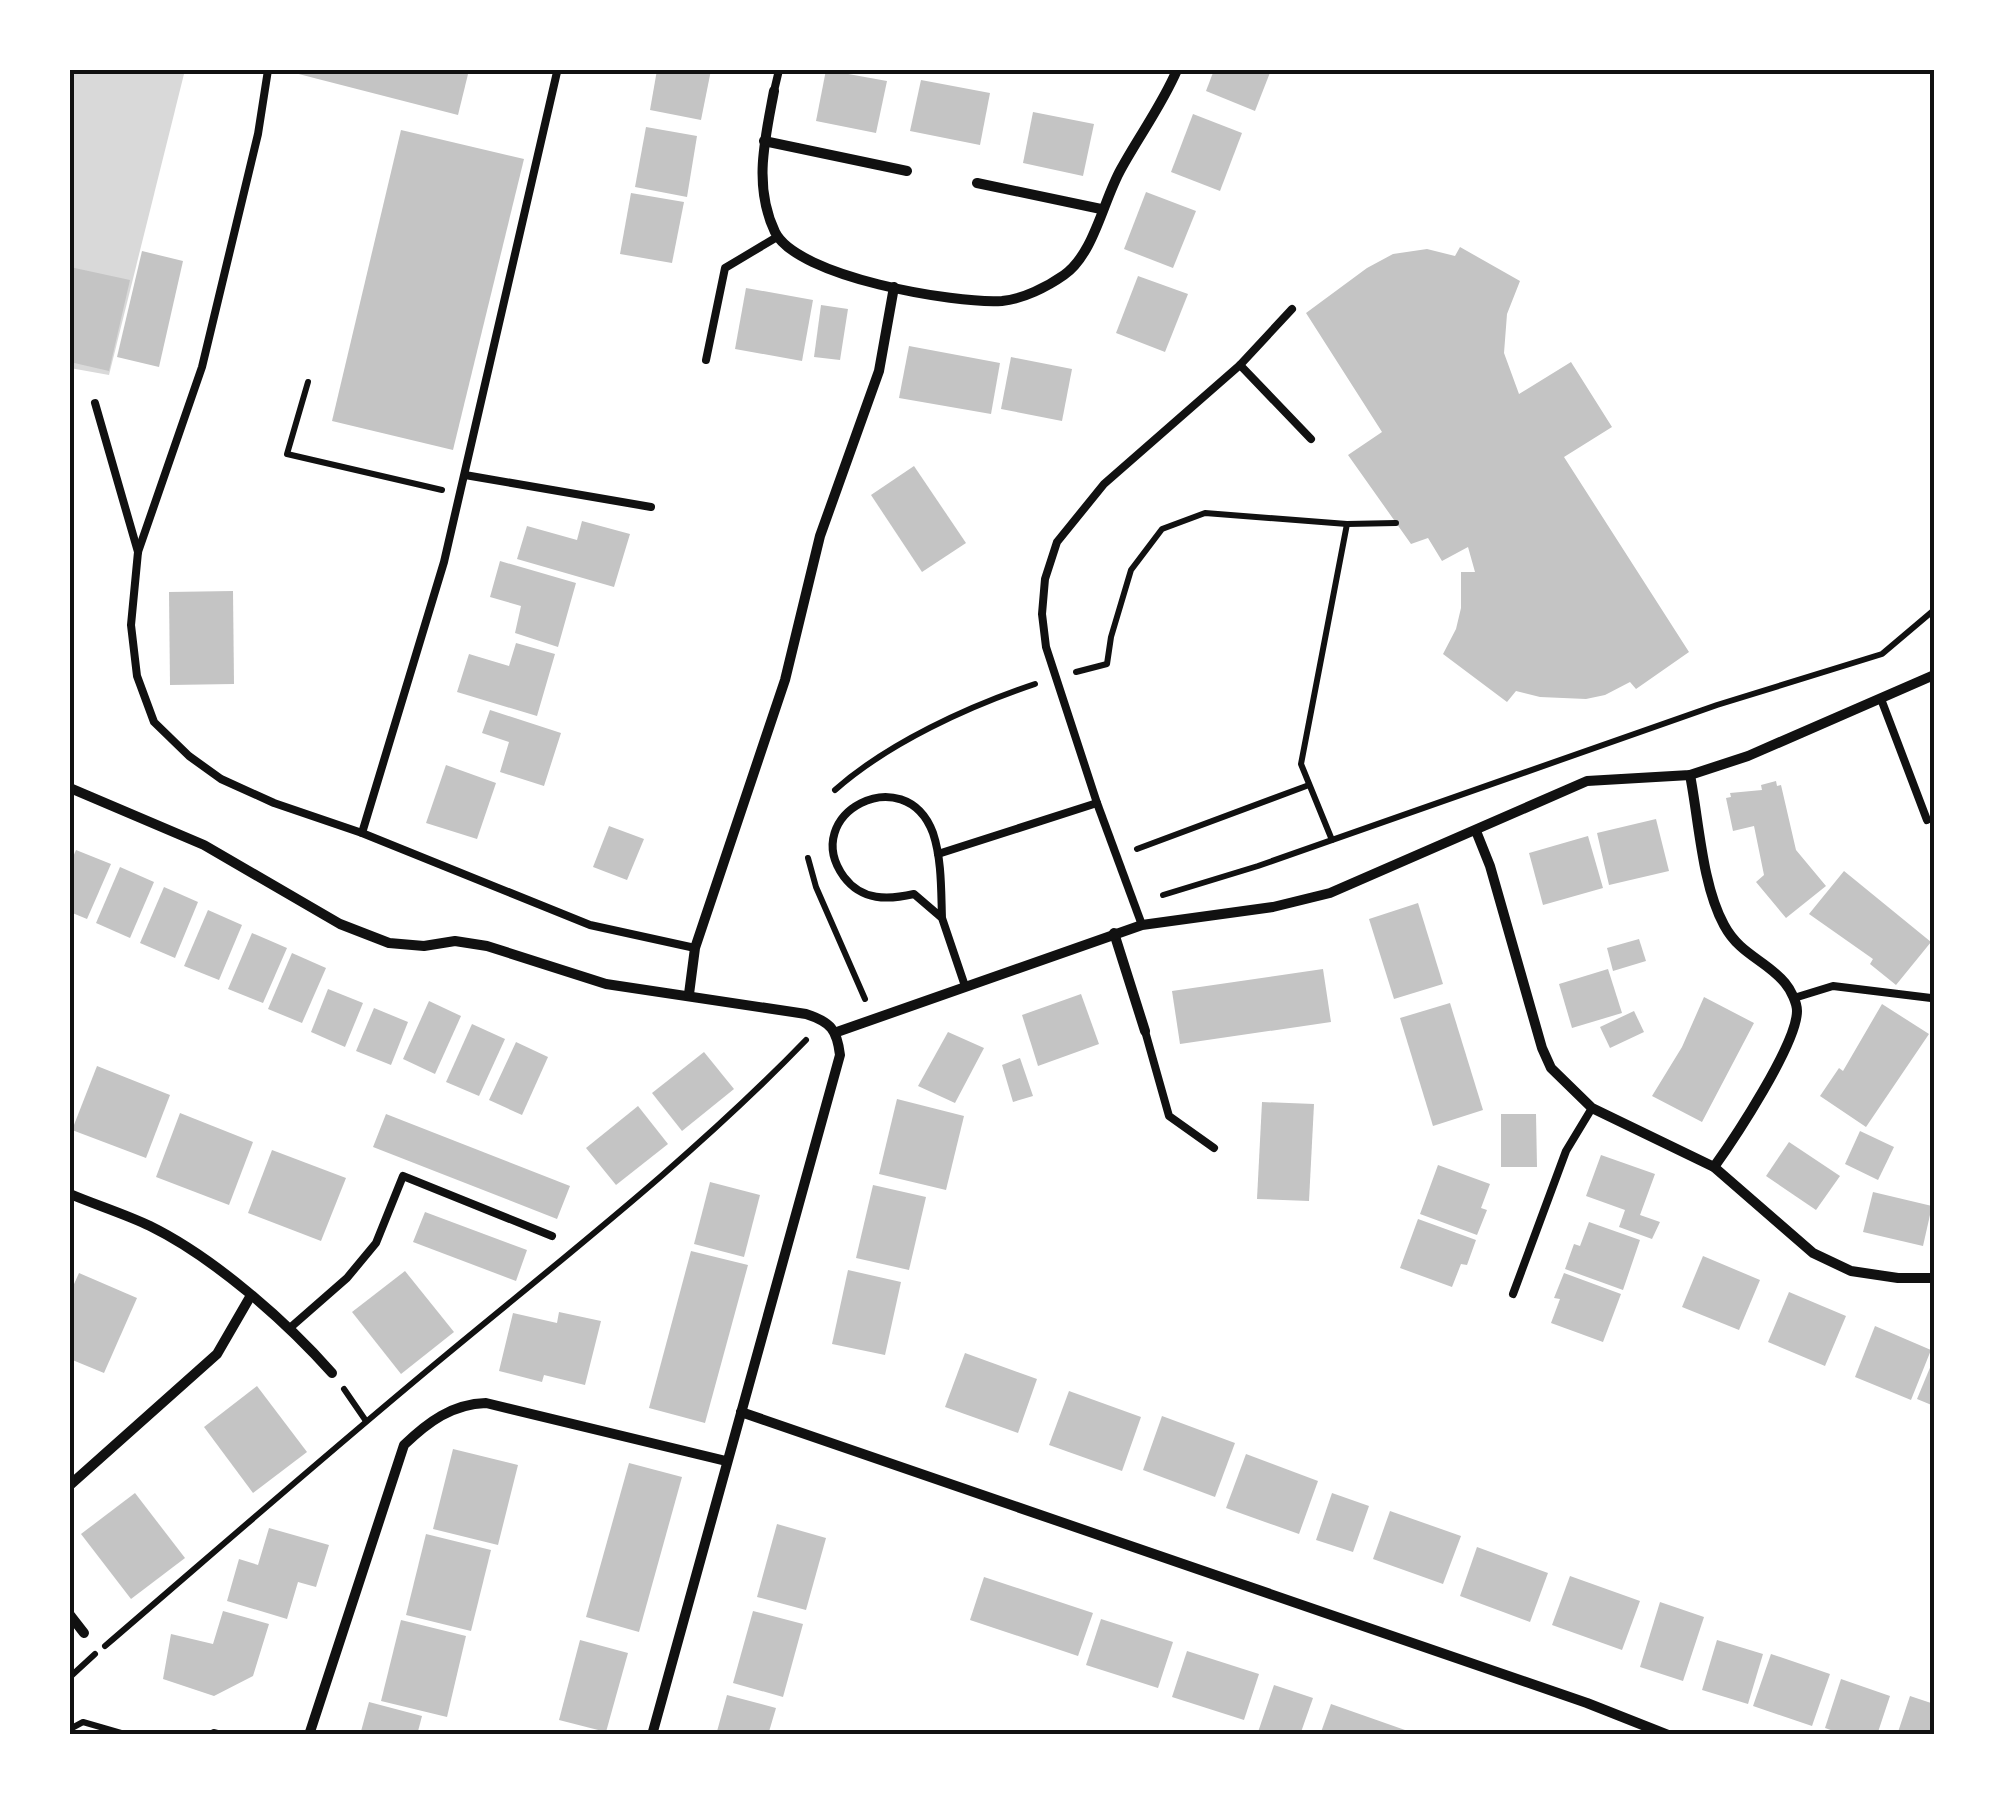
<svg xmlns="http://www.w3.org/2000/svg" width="2004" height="1805" viewBox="0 0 2004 1805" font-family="Roboto,sans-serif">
	<rect width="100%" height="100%" fill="#fff"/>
	<polygon fill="#d9d9d9" points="70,70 185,70 109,375 70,368"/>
	<g fill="#c4c4c4">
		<polygon points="283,70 469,70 458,115"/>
		<polygon points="657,70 711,70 701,120 650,110"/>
		<polygon points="826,70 887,81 876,133 816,121"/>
		<polygon points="1214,70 1271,70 1255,111 1206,91"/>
		<polygon points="921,80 990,93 980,145 910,131"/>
		<polygon points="1033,112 1094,124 1083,176 1023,163"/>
		<polygon points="1193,114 1242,133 1220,191 1171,172"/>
		<polygon points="646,127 697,136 687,197 635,187"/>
		<polygon points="401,130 524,159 453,450 332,421"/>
		<polygon points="1146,192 1196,211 1173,268 1124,249"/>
		<polygon points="631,193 684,202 672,263 620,254"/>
		<polygon points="1460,247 1520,281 1507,314 1504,353 1519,394 1571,362 1612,427 1564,457 1689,652 1636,689 1630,682 1605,695 1586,699 1540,697 1516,691 1507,702 1443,654 1456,629 1461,608 1461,572 1475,572 1468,547 1442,561 1428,538 1411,544 1348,455 1382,432 1306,313 1367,268 1393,254 1427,249 1455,256"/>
		<polygon points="142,251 183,261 159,367 117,357"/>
		<polygon points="70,267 130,280 109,371 70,362"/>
		<polygon points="1138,276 1188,294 1165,352 1116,333"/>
		<polygon points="746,288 813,300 802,361 735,349"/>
		<polygon points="821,305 848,309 840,360 814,357"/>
		<polygon points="909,346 1000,363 991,414 899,398"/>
		<polygon points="1011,357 1072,369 1062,421 1001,409"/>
		<polygon points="914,466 966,543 922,572 871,495"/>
		<polygon points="582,521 630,534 614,587 517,559 527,526 577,540"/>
		<polygon points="500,561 576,583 558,647 515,633 521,606 490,597"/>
		<polygon points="233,591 234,684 170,685 169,592"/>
		<polygon points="516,643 555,654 537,716 457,692 469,654 509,666"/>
		<polygon points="490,710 561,733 544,786 500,772 509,742 482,733"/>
		<polygon points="446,765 496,783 477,839 426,823"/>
		<polygon points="1776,781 1777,786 1781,785 1796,850 1826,886 1786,918 1756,882 1764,875 1754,826 1733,831 1726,798 1731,797 1730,793 1762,790 1761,785"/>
		<polygon points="1656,819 1669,871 1609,885 1597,833"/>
		<polygon points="609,826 644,839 627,880 593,867"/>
		<polygon points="1588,836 1603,888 1543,905 1529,853"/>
		<polygon points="76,850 111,864 87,919 70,912 70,864"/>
		<polygon points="120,867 154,882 130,938 96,923"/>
		<polygon points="1844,871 1931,942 1896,985 1870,964 1873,959 1809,914"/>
		<polygon points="164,887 198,902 175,958 140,943"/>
		<polygon points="1418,903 1443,984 1394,999 1369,919"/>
		<polygon points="208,910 242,925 219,980 184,966"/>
		<polygon points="252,933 287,948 263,1003 228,989"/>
		<polygon points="1639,939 1646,961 1613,971 1607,948"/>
		<polygon points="292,953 326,968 302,1023 268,1009"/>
		<polygon points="1323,969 1331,1022 1180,1044 1172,991"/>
		<polygon points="1608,969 1622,1013 1572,1028 1559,984"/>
		<polygon points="328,989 363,1003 345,1047 311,1032"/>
		<polygon points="1081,994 1099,1044 1038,1066 1022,1015"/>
		<polygon points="1704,997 1754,1023 1702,1122 1652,1096 1682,1047"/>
		<polygon points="429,1001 461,1016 435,1074 403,1059"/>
		<polygon points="1450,1003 1483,1110 1433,1126 1400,1018"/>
		<polygon points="1882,1004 1929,1034 1866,1127 1820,1096 1839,1068 1843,1071"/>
		<polygon points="374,1008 408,1022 391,1065 356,1051"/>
		<polygon points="1634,1011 1644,1032 1610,1048 1600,1027"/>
		<polygon points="472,1024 505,1039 479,1096 446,1082"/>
		<polygon points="948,1032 984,1048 955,1103 918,1086"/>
		<polygon points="516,1042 548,1057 522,1115 489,1100"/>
		<polygon points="704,1052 734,1089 682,1131 652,1093"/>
		<polygon points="1020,1058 1033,1096 1013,1102 1002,1065"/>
		<polygon points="97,1066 170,1095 146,1158 72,1130"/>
		<polygon points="897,1099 964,1116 946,1190 879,1174"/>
		<polygon points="1262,1102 1314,1104 1309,1201 1257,1199"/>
		<polygon points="638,1106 668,1144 616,1185 586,1148"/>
		<polygon points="180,1113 253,1142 229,1205 156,1177"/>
		<polygon points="386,1114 570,1186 557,1219 373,1147"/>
		<polygon points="1501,1114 1536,1114 1537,1167 1501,1167"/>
		<polygon points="1860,1131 1894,1147 1878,1180 1845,1164"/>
		<polygon points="1789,1142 1840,1176 1816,1210 1766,1176"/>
		<polygon points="272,1150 346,1178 321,1241 248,1213"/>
		<polygon points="1601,1155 1655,1174 1640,1215 1660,1222 1652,1239 1619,1227 1625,1210 1586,1196"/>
		<polygon points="1438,1165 1490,1184 1481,1208 1487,1210 1477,1235 1420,1214"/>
		<polygon points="710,1182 760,1195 744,1257 694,1244"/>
		<polygon points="873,1185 926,1197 909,1270 856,1258"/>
		<polygon points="1873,1192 1932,1206 1923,1246 1863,1232"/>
		<polygon points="425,1212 527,1250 516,1281 413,1242"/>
		<polygon points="1418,1219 1476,1240 1467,1265 1461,1264 1452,1287 1400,1268"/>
		<polygon points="1589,1222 1640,1240 1623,1290 1565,1269 1574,1244 1580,1246"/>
		<polygon points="691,1251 748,1265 705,1423 649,1408"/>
		<polygon points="1703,1256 1760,1280 1739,1330 1682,1307"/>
		<polygon points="848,1270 901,1282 885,1355 832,1344"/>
		<polygon points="405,1271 454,1332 401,1374 352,1312"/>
		<polygon points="79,1273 137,1298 104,1373 70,1359 70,1293"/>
		<polygon points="1564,1273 1621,1294 1603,1342 1551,1323 1560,1299 1554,1298"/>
		<polygon points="1789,1292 1846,1316 1825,1366 1768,1342"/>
		<polygon points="559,1312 601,1321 585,1385 544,1375 542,1382 499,1371 513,1313 557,1323"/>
		<polygon points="1875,1326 1931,1350 1911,1400 1855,1377"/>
		<polygon points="965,1353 1037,1379 1018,1433 945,1407"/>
		<polygon points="1934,1358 1934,1406 1917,1399"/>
		<polygon points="257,1386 307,1452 253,1493 204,1427"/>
		<polygon points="1069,1391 1141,1417 1122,1471 1049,1445"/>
		<polygon points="1162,1416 1235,1443 1215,1497 1143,1470"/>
		<polygon points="453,1449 518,1465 498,1545 433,1529"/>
		<polygon points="1246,1454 1318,1481 1299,1534 1226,1508"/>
		<polygon points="629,1463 682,1477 639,1632 586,1617"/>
		<polygon points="135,1493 185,1558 131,1599 81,1534"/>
		<polygon points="1332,1493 1369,1506 1353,1552 1316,1540"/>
		<polygon points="1390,1511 1461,1536 1443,1584 1373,1559"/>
		<polygon points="777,1524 826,1538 806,1610 757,1597"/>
		<polygon points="269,1528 329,1545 316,1587 298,1582 287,1619 227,1601 239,1559 258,1565"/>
		<polygon points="426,1534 491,1550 471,1631 406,1615"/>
		<polygon points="1477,1547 1548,1573 1530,1622 1460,1596"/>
		<polygon points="1570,1576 1640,1601 1622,1650 1552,1625"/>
		<polygon points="984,1577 1093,1613 1078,1656 970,1620"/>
		<polygon points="1660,1602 1704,1617 1683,1681 1640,1667"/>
		<polygon points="223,1611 269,1624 253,1676 214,1696 163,1679 171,1634 213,1644"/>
		<polygon points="753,1611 803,1624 783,1697 733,1683"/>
		<polygon points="1101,1619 1173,1642 1158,1688 1086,1665"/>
		<polygon points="401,1620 466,1636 447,1717 381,1701"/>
		<polygon points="580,1640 628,1653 606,1732 559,1720"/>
		<polygon points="1717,1640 1763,1654 1748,1704 1702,1690"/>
		<polygon points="1187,1651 1259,1674 1244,1720 1172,1697"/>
		<polygon points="1771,1654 1830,1674 1812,1726 1753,1706"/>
		<polygon points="1841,1679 1890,1696 1877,1735 1845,1735 1825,1728"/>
		<polygon points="1274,1685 1313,1698 1300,1735 1257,1735"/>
		<polygon points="727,1695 776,1708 768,1735 716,1735"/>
		<polygon points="1910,1696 1934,1704 1934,1735 1897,1735"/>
		<polygon points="369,1702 422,1716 417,1735 360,1735"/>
		<polygon points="1331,1704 1405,1730 1403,1735 1320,1735"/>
	</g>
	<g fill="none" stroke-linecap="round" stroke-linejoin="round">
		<g stroke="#111" stroke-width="6">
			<polyline points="308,382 287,454 442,490"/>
			<polyline points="1076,672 1107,664 1111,637 1131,570 1162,529 1205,513 1347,524 1396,523"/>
			<path d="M 835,790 C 888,743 969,706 1035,684"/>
			<polyline points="1332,840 1301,764 1347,524"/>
			<polyline points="1137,849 1309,785"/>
			<polyline points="808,858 816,887 865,999"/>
			<polyline points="1163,895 1258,866 1717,705 1882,654 1934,610"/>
			<polyline points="344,1389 366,1421"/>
			<path d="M 105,1646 C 218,1549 331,1450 446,1355 C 568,1254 696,1154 806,1040"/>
			<polyline points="70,1677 95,1654"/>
			<polyline points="70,1729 83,1722 128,1735"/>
		</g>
		<g stroke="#111" stroke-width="8">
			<polyline points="268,70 258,134 202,367 138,552 131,625 137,676 154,722 189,756 221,779 274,803 362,833 590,925 695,948"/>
			<polyline points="774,91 779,70"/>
			<polyline points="706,360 725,268 777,237"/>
			<polyline points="1240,365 1311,439"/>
			<polyline points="95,403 138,552"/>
			<polyline points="465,475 651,507"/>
			<polyline points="1881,699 1927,820"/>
			<polyline points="1097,803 1142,925"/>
			<polyline points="362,833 444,562 557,72"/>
			<polyline points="938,854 1097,803 1046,647 1042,614 1045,579 1057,542 1104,484 1240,365 1292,309"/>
			<path d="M 942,918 C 941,891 942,860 933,833 C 905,758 798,814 844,877 C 862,901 888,900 914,894 L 942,918 L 965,986"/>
			<polyline points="1794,998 1833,986 1931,998"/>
			<polyline points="1145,1031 1169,1116 1214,1148"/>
			<polyline points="1513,1294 1566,1151 1592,1108"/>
			<polyline points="291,1327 347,1278 376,1243 403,1176 552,1236"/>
		</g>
		<g stroke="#111" stroke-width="10">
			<path d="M 774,91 C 765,139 753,186 775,232 C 797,277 955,304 1002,301 C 1023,299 1047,287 1064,275 C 1094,254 1103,201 1121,169 C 1139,136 1162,105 1177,70"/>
			<polyline points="764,141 907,171"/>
			<polyline points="977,183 1101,209"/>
			<path d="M 1690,775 C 1699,821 1702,885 1724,925 C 1740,955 1766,960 1785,983 C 1791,990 1797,1003 1797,1011 C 1797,1044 1734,1139 1714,1167"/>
			<path d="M 70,788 L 204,845 L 340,924 L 389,943 L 424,946 L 455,941 L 487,946 L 606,984 L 806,1014 C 831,1022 837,1030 840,1055 L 652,1735"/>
			<polyline points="1476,831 1490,866 1542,1048 1551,1068 1592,1108 1714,1167 1813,1253 1851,1271 1898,1278 1934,1278"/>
			<polyline points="1114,933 1145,1031"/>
			<polyline points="689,994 695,948 785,680 820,536 879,371 894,287"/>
			<polyline points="837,1032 1142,925 1273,907 1330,893 1587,781 1690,775 1748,756 1934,675"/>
			<path d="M 70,1194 C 96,1205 125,1214 150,1226 C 213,1257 285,1320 332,1373"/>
			<polyline points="741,1412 1587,1703 1668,1735"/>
			<polyline points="70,1485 217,1354 250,1297"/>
			<polyline points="70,1615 84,1633"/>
			<polyline points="214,1734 218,1735"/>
			<path d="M 309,1735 L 404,1445 C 428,1422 452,1404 486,1403 L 726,1461"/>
		</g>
	</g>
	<rect width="2004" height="1805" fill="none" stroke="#ffffff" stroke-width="145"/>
	<rect x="72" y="72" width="1860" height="1660" fill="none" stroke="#111" stroke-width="4"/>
</svg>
